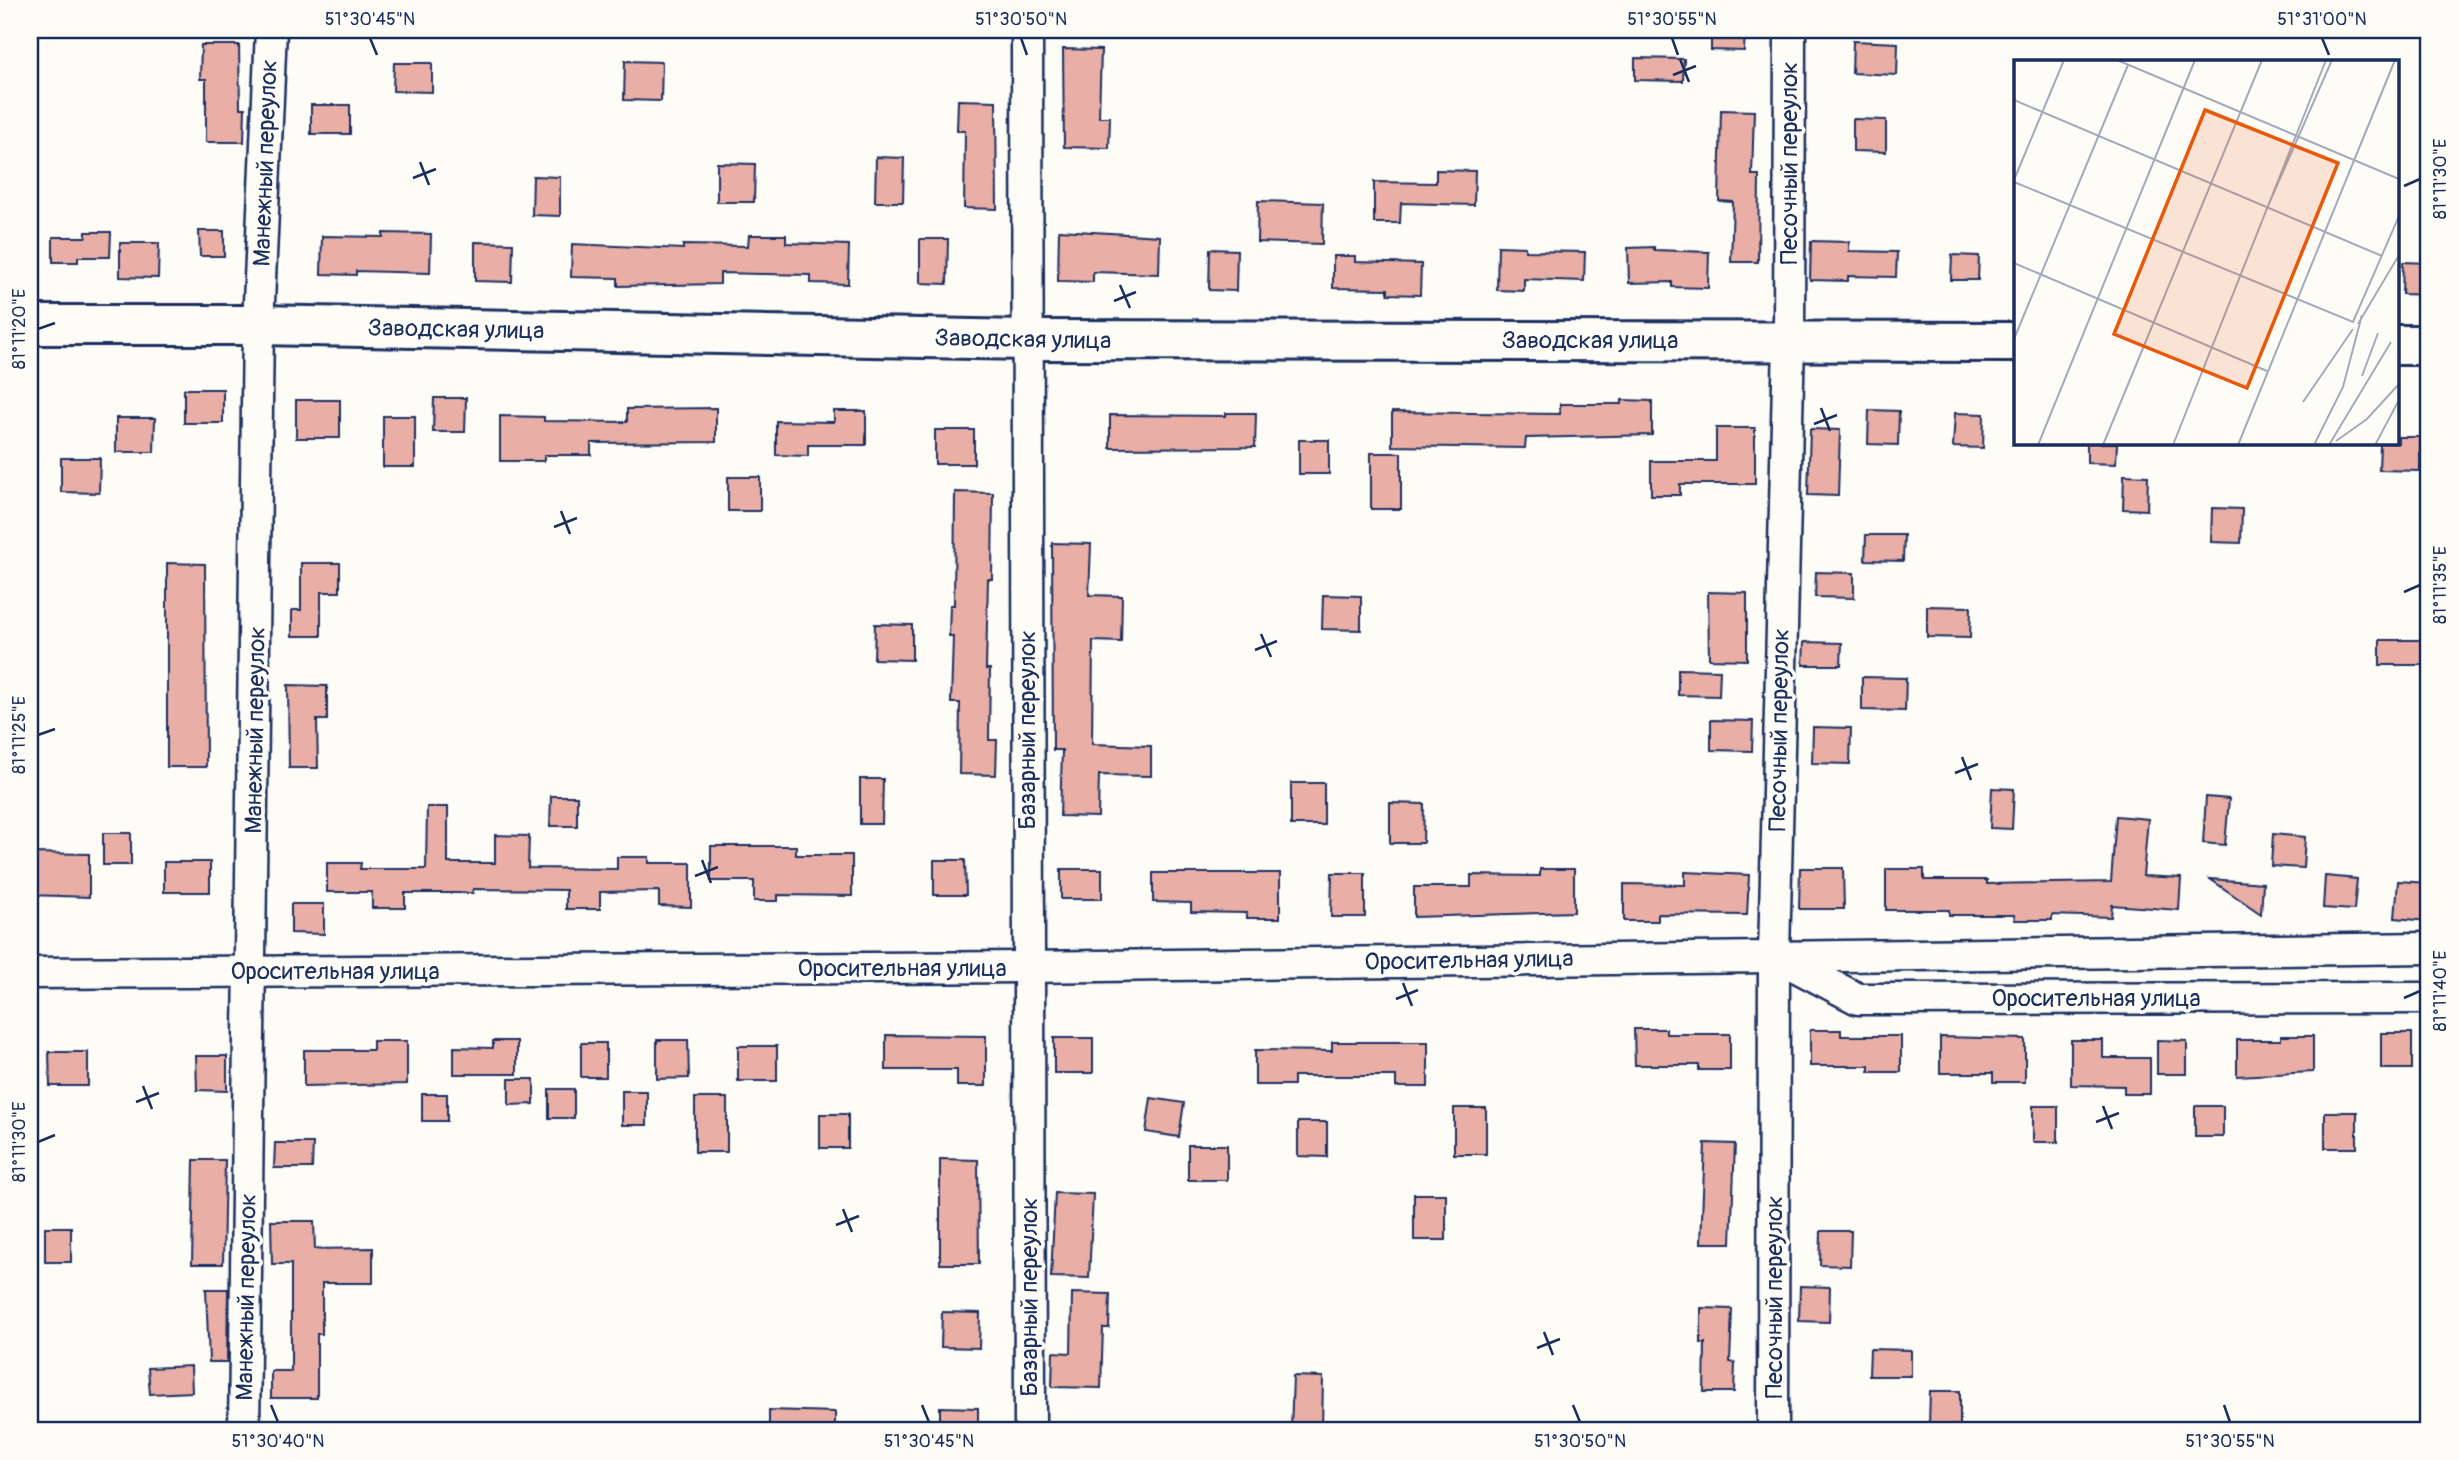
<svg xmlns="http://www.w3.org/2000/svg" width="2459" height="1460" viewBox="0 0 2459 1460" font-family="Pangolin,sans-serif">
	<rect width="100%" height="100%" fill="#fdfcf7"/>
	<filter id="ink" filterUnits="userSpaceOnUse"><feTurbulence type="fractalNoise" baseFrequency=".0143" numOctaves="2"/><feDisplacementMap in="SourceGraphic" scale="14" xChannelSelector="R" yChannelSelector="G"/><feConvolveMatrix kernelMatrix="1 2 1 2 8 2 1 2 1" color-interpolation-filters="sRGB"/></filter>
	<g filter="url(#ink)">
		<g fill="#e9aea6" stroke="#1b2f5e" stroke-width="2">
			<polygon points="1711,30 1745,30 1744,51 1711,50"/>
			<polygon points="1853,41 1898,43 1897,75 1852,73"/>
			<polygon points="201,45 239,45 240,108 245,108 244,142 206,142 206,79 200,79"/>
			<polygon points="1063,49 1101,50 1099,117 1110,117 1109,148 1064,147"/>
			<polygon points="1635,58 1684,59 1683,81 1635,80"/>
			<polygon points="625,61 662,62 661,101 624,100"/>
			<polygon points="394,63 432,63 432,92 393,91"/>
			<polygon points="958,100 996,101 997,209 964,208 965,131 957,131"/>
			<rect x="311" y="105" width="39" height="29"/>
			<polygon points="1721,110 1754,111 1752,175 1759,175 1758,262 1731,262 1733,202 1719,201"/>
			<polygon points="1853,119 1886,120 1886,152 1853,151"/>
			<polygon points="876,157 904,158 903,202 875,202"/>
			<polygon points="717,163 755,164 754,202 717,202"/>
			<polygon points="1436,170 1475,171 1474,205 1401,203 1400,223 1374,223 1374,182 1436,183"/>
			<polygon points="533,176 560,177 560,216 532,215"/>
			<polygon points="1258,201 1323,203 1322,244 1257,242"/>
			<polygon points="1059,230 1160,236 1159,274 1093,272 1093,282 1058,281"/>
			<polygon points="199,231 224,231 224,256 200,256"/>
			<polygon points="86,232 111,232 110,257 78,257 78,262 53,262 53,237 86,237"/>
			<polygon points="383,233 431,234 430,273 356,271 356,275 321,274 322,236 383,237"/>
			<polygon points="749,235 786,235 786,243 849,245 848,284 811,283 811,275 720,273 720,284 618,286 618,278 571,277 572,244 683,249 683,245 748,246"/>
			<polygon points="920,239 948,239 947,284 920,283"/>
			<polygon points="1811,241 1849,242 1849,251 1897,252 1896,277 1848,276 1848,281 1810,280"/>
			<polygon points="475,242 513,243 512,282 475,281"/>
			<polygon points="120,243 159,243 158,278 120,277"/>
			<polygon points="1498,246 1525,247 1525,251 1585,252 1584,281 1524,279 1524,291 1497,290"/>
			<polygon points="1654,247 1654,250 1709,252 1708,288 1672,287 1672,282 1629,283 1628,248"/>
			<polygon points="1210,249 1237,250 1236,291 1209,290"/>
			<polygon points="1952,255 1979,256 1978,280 1951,280"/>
			<polygon points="1333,256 1355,256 1355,262 1421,264 1420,295 1388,294 1388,289 1333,288"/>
			<polygon points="2403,262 2429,263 2429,295 2402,294"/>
			<rect x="184" y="389" width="39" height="34"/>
			<polygon points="434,398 466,398 465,432 433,432"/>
			<rect x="296" y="400" width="44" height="38"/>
			<polygon points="1622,400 1652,401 1652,435 1526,438 1525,448 1392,446 1392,412 1560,414 1560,404 1622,404"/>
			<polygon points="716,408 716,442 591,443 591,455 544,455 544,461 500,461 500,416 544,417 544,421 627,422 627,409"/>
			<polygon points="1869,410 1899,411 1898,445 1868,444"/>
			<polygon points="834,411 866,411 866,445 808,445 808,456 776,455 776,421 834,422"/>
			<polygon points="1226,413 1256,413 1255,447 1110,448 1110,415 1226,416"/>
			<polygon points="1955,413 1984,414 1983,448 1953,447"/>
			<rect x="383" y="416" width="32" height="51"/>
			<polygon points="116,418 155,418 154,452 116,452"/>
			<polygon points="1716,428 1755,428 1755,484 1680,484 1680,495 1651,495 1651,461 1716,461"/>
			<polygon points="1810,429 1840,430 1838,496 1808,495"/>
			<rect x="935" y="430" width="39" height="34"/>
			<polygon points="2398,437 2420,437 2420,471 2379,470 2380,443 2398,443"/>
			<rect x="1299" y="440" width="30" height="34"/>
			<polygon points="2087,443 2117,443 2116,464 2087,463"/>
			<rect x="1371" y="453" width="30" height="56"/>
			<polygon points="61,458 100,458 99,493 61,492"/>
			<polygon points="2124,475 2148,476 2147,510 2123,509"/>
			<rect x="728" y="477" width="32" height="34"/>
			<polygon points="955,492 993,493 992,579 988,579 986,669 990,669 989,740 997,740 996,775 959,774 960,703 951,703 953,636 949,636 950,605 954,605"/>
			<polygon points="2212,508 2242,509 2241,543 2211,542"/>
			<polygon points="1866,535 1904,535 1903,561 1865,560"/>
			<polygon points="1052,543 1091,544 1089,595 1122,596 1121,642 1093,641 1092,744 1151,746 1151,776 1099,775 1098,817 1060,816 1062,750 1053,750"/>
			<polygon points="167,563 205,564 206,767 167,767"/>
			<polygon points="301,563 340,563 340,592 321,592 321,636 292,636 292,610 301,610"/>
			<polygon points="1816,572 1854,573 1854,598 1815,597"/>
			<polygon points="1708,592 1747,593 1747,660 1709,659"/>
			<polygon points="1323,595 1361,596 1361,630 1322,629"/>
			<polygon points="1927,606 1971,607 1970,638 1927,637"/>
			<polygon points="875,624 912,625 912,660 874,659"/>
			<rect x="2380" y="640" width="49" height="25"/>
			<polygon points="1804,642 1842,643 1841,665 1803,665"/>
			<polygon points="1678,669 1720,670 1719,696 1678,695"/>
			<polygon points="1862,677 1906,678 1905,711 1862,710"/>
			<polygon points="288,685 327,686 327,720 317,720 318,768 289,768"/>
			<polygon points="1711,720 1753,721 1752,751 1711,750"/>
			<polygon points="1813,727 1851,728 1850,764 1812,763"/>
			<polygon points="860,779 883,779 882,824 860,824"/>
			<rect x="1291" y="783" width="33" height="42"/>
			<polygon points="1992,788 2014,789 2012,829 1990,828"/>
			<polygon points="551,796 577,796 577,826 550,826"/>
			<polygon points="2206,797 2229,799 2225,845 2203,843"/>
			<polygon points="1390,803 1424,804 1423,843 1390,843"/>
			<polygon points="427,807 448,807 448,863 495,863 495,835 529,836 528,868 617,869 617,857 649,857 649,863 691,863 691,907 659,906 659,891 600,892 600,909 566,909 566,890 473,889 473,893 405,893 405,908 372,908 372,892 327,892 327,863 361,863 360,869 426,869"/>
			<polygon points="2116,816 2148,819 2143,876 2181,878 2179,910 2112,905 2111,917 2052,915 2052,920 2015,920 2014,915 1949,915 1949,910 1886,910 1886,869 1924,869 1924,880 1987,880 1987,884 2111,882"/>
			<rect x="103" y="833" width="28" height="32"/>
			<polygon points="2273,834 2305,837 2303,868 2271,866"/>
			<polygon points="711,846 796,846 796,855 852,855 852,896 778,895 778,901 754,901 754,881 711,881"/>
			<polygon points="30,853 89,854 89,897 30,895"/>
			<polygon points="934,860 965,860 966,895 934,895"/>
			<rect x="164" y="862" width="46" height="30"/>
			<polygon points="1800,868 1843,868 1844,909 1799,909"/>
			<rect x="1061" y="869" width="41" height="30"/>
			<polygon points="1540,869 1574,869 1574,912 1414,917 1414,887 1471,887 1471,875 1540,876"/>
			<polygon points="1685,872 1749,875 1747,915 1658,914 1658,921 1624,921 1624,884 1685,885"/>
			<polygon points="1153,873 1280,873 1280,918 1247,918 1247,913 1191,912 1191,903 1153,902"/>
			<polygon points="1332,873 1365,873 1365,917 1331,917"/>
			<polygon points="2325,876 2357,879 2354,910 2323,908"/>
			<polygon points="2210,879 2263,883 2261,914"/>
			<polygon points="2398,881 2429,883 2429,921 2395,918"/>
			<polygon points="291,904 324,904 324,934 291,933"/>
			<polygon points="1634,1029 1666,1029 1666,1034 1730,1034 1730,1070 1699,1070 1699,1065 1635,1065"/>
			<polygon points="1810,1030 1841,1030 1841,1036 1901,1036 1901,1072 1869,1072 1869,1066 1810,1066"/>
			<rect x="2381" y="1033" width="31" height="36"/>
			<polygon points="886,1035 986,1036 986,1086 957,1086 957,1070 886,1070"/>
			<polygon points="2281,1036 2313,1036 2313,1072 2237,1076 2237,1040 2281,1040"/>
			<polygon points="1940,1037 2025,1039 2025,1082 1993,1082 1993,1073 1940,1073"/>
			<rect x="1054" y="1038" width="39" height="35"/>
			<polygon points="657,1040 688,1040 689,1078 657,1079"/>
			<polygon points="2071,1040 2103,1040 2103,1058 2150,1058 2150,1094 2124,1094 2124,1086 2071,1085"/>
			<polygon points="2157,1040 2187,1041 2187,1074 2157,1074"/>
			<polygon points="373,1041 407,1041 407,1084 304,1086 304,1050 373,1050"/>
			<polygon points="493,1041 517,1041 517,1074 454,1074 454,1047 493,1048"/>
			<polygon points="1332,1042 1428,1042 1428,1087 1396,1087 1396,1076 1294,1076 1294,1085 1255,1085 1255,1050 1332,1051"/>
			<rect x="581" y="1043" width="25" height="34"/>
			<rect x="738" y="1046" width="39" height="35"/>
			<polygon points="49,1052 88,1052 88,1086 50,1086"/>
			<polygon points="196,1056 227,1056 227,1091 197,1090"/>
			<polygon points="509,1079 534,1079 534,1104 509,1105"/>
			<rect x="549" y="1089" width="25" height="29"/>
			<rect x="622" y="1091" width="25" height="34"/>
			<rect x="422" y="1094" width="25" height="27"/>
			<rect x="695" y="1098" width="32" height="54"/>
			<polygon points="1151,1098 1184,1103 1179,1137 1146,1132"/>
			<rect x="2033" y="1106" width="25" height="36"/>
			<rect x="2195" y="1106" width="28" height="31"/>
			<rect x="1454" y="1108" width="32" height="46"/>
			<rect x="2325" y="1112" width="32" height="36"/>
			<rect x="820" y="1114" width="28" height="34"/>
			<polygon points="1298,1122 1327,1122 1327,1157 1298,1156"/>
			<polygon points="275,1143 313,1143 312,1168 274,1168"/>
			<polygon points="1705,1143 1735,1144 1731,1243 1701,1243"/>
			<rect x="1188" y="1145" width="39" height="35"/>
			<polygon points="940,1159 978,1160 979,1264 940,1264"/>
			<polygon points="194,1160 225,1160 223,1264 192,1264"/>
			<polygon points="1055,1193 1093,1194 1089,1278 1051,1277"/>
			<rect x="1414" y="1194" width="32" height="46"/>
			<polygon points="271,1221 314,1221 315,1249 373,1248 373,1283 322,1283 322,1334 317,1334 317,1398 271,1398 271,1371 291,1371 291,1264 272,1264"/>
			<rect x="45" y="1227" width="26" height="35"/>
			<polygon points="1821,1231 1851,1231 1850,1266 1820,1265"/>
			<polygon points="1800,1286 1830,1287 1829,1322 1799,1321"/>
			<polygon points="206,1289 228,1289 227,1362 209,1362"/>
			<polygon points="1072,1293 1110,1294 1109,1328 1103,1328 1101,1388 1052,1387 1053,1352 1071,1353"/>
			<polygon points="1701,1308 1732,1309 1730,1362 1735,1363 1734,1392 1704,1392 1705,1343 1701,1343"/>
			<polygon points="942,1312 980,1313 979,1348 941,1347"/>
			<polygon points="1870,1349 1911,1350 1911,1376 1869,1376"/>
			<polygon points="191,1366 192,1392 150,1394 148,1368"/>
			<polygon points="1293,1376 1323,1377 1322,1430 1291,1430"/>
			<polygon points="1930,1391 1960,1391 1960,1426 1929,1425"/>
			<polygon points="940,1407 978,1408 978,1430 940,1430"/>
			<polygon points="769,1410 835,1412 835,1430 769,1430"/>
		</g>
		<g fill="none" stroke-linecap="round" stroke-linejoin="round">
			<defs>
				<g id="street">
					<polyline points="1027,30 1030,1430"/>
					<polyline points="1778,957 1858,999 2429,998"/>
					<polyline points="30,973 1027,967 2429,948"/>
					<polyline points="244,1430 258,325 271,30"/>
					<polyline points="1773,1430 1774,955 1789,340 1790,30"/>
				</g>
				<g id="secondary">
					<polyline points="30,325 258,325 1027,340 2016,342"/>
					<polyline points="2398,345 2429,345"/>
				</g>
			</defs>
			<use href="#street" stroke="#1b2f5e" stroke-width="35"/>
			<use href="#secondary" stroke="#1b2f5e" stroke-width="44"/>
			<use href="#street" stroke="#fdfcf7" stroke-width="30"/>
			<use href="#secondary" stroke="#fdfcf7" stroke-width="38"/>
		</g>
	</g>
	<path fill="none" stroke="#1b2f5e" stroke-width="2.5" d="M 370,38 L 377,55M 1021,38 L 1027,55M 1672,38 L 1678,55M 2322,38 L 2329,55M 1680,59 L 1689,82M 1673,75 L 1696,66M 420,162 L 429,185M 413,178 L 436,169M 2404,186 L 2420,179M 1120,285 L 1130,308M 1114,301 L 1136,292M 38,329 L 55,323M 1821,408 L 1830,431M 1814,424 L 1837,415M 561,511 L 570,534M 554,527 L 577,518M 2404,592 L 2420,585M 1261,634 L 1271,657M 1255,650 L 1277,641M 38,735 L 55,729M 1962,757 L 1971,780M 1955,773 L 1978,764M 702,860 L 711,883M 695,876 L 718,867M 1403,983 L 1412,1006M 2404,998 L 2420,991M 1396,999 L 1418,990M 143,1086 L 152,1109M 136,1102 L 159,1093M 2103,1106 L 2112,1129M 2096,1122 L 2119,1113M 38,1142 L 55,1135M 843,1209 L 852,1232M 836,1225 L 859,1216M 1544,1332 L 1553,1355M 1537,1348 L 1560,1339M 271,1405 L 278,1422M 922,1405 L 929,1422M 1573,1405 L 1580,1422M 2224,1405 L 2230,1422"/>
	<g text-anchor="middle" stroke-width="7" stroke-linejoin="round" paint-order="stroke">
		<g font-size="24" fill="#1b2f5e" stroke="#fdfcf7">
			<text transform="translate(265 163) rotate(-88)" y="8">Манежный переулок</text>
			<text transform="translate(1789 163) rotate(-90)" y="8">Песочный переулок</text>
			<text transform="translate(456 329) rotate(1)" y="8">Заводская улица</text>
			<text transform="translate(1023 339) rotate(1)" y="8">Заводская улица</text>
			<text x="1590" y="348">Заводская улица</text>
			<text transform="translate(255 730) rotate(-89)" y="8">Манежный переулок</text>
			<text transform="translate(1027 730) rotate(-90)" y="8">Базарный переулок</text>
			<text transform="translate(1779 730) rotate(-89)" y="8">Песочный переулок</text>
			<text transform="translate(1469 960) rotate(-1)" y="8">Оросительная улица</text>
			<text x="902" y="976">Оросительная улица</text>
			<text x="335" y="979">Оросительная улица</text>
			<text x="2096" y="1006">Оросительная улица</text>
			<text transform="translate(246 1297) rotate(-89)" y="8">Манежный переулок</text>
			<text transform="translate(1029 1297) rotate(-90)" y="8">Базарный переулок</text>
			<text transform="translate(1774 1297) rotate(-90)" y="8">Песочный переулок</text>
		</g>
	</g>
	<g transform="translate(2014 60)">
		<rect width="385" height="385" fill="#fdfcf7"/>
		<path fill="none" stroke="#a3aaba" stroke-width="2" d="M 103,0 L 385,119M 0,40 L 368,196M 0,120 L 50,0M 0,122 L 339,262 L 385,156M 254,146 L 318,0M 0,203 L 253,311M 344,264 L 385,195M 0,279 L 114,5M 348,316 L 364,273M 289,342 L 339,269M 322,381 L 353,359 L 385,324M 24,385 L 181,0M 89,385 L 248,0M 159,385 L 312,0M 224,385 L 381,0M 300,385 L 329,327 L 348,255M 315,385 L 377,282M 361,385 L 385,340"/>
		<path fill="#e8590c" fill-opacity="0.15" stroke="#e8590c" stroke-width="3.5" d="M 191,50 L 324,103 L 233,328 L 100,274 Z"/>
		<rect width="385" height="385" fill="none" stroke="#1b2f5e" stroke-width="3.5"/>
	</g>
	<rect width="2459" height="1460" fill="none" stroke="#fdfcf7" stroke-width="77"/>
	<rect x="38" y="38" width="2382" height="1384" fill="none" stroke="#1b2f5e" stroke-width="2.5"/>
	<g font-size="18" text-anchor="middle" fill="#1b2f5e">
		<text x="370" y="25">51°30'45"N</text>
		<text x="1021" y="25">51°30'50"N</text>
		<text x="1672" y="25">51°30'55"N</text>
		<text x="2322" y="25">51°31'00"N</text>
		<text transform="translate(2440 179) rotate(-90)" y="6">81°11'30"E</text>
		<text transform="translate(19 329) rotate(-90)" y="6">81°11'20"E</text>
		<text transform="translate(2440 585) rotate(-90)" y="6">81°11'35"E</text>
		<text transform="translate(19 735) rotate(-90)" y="6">81°11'25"E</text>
		<text transform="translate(2440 991) rotate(-90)" y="6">81°11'40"E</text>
		<text transform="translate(19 1142) rotate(-90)" y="6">81°11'30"E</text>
		<text x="278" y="1447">51°30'40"N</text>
		<text x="929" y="1447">51°30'45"N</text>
		<text x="1580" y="1447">51°30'50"N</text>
		<text x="2230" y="1447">51°30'55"N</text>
	</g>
</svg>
